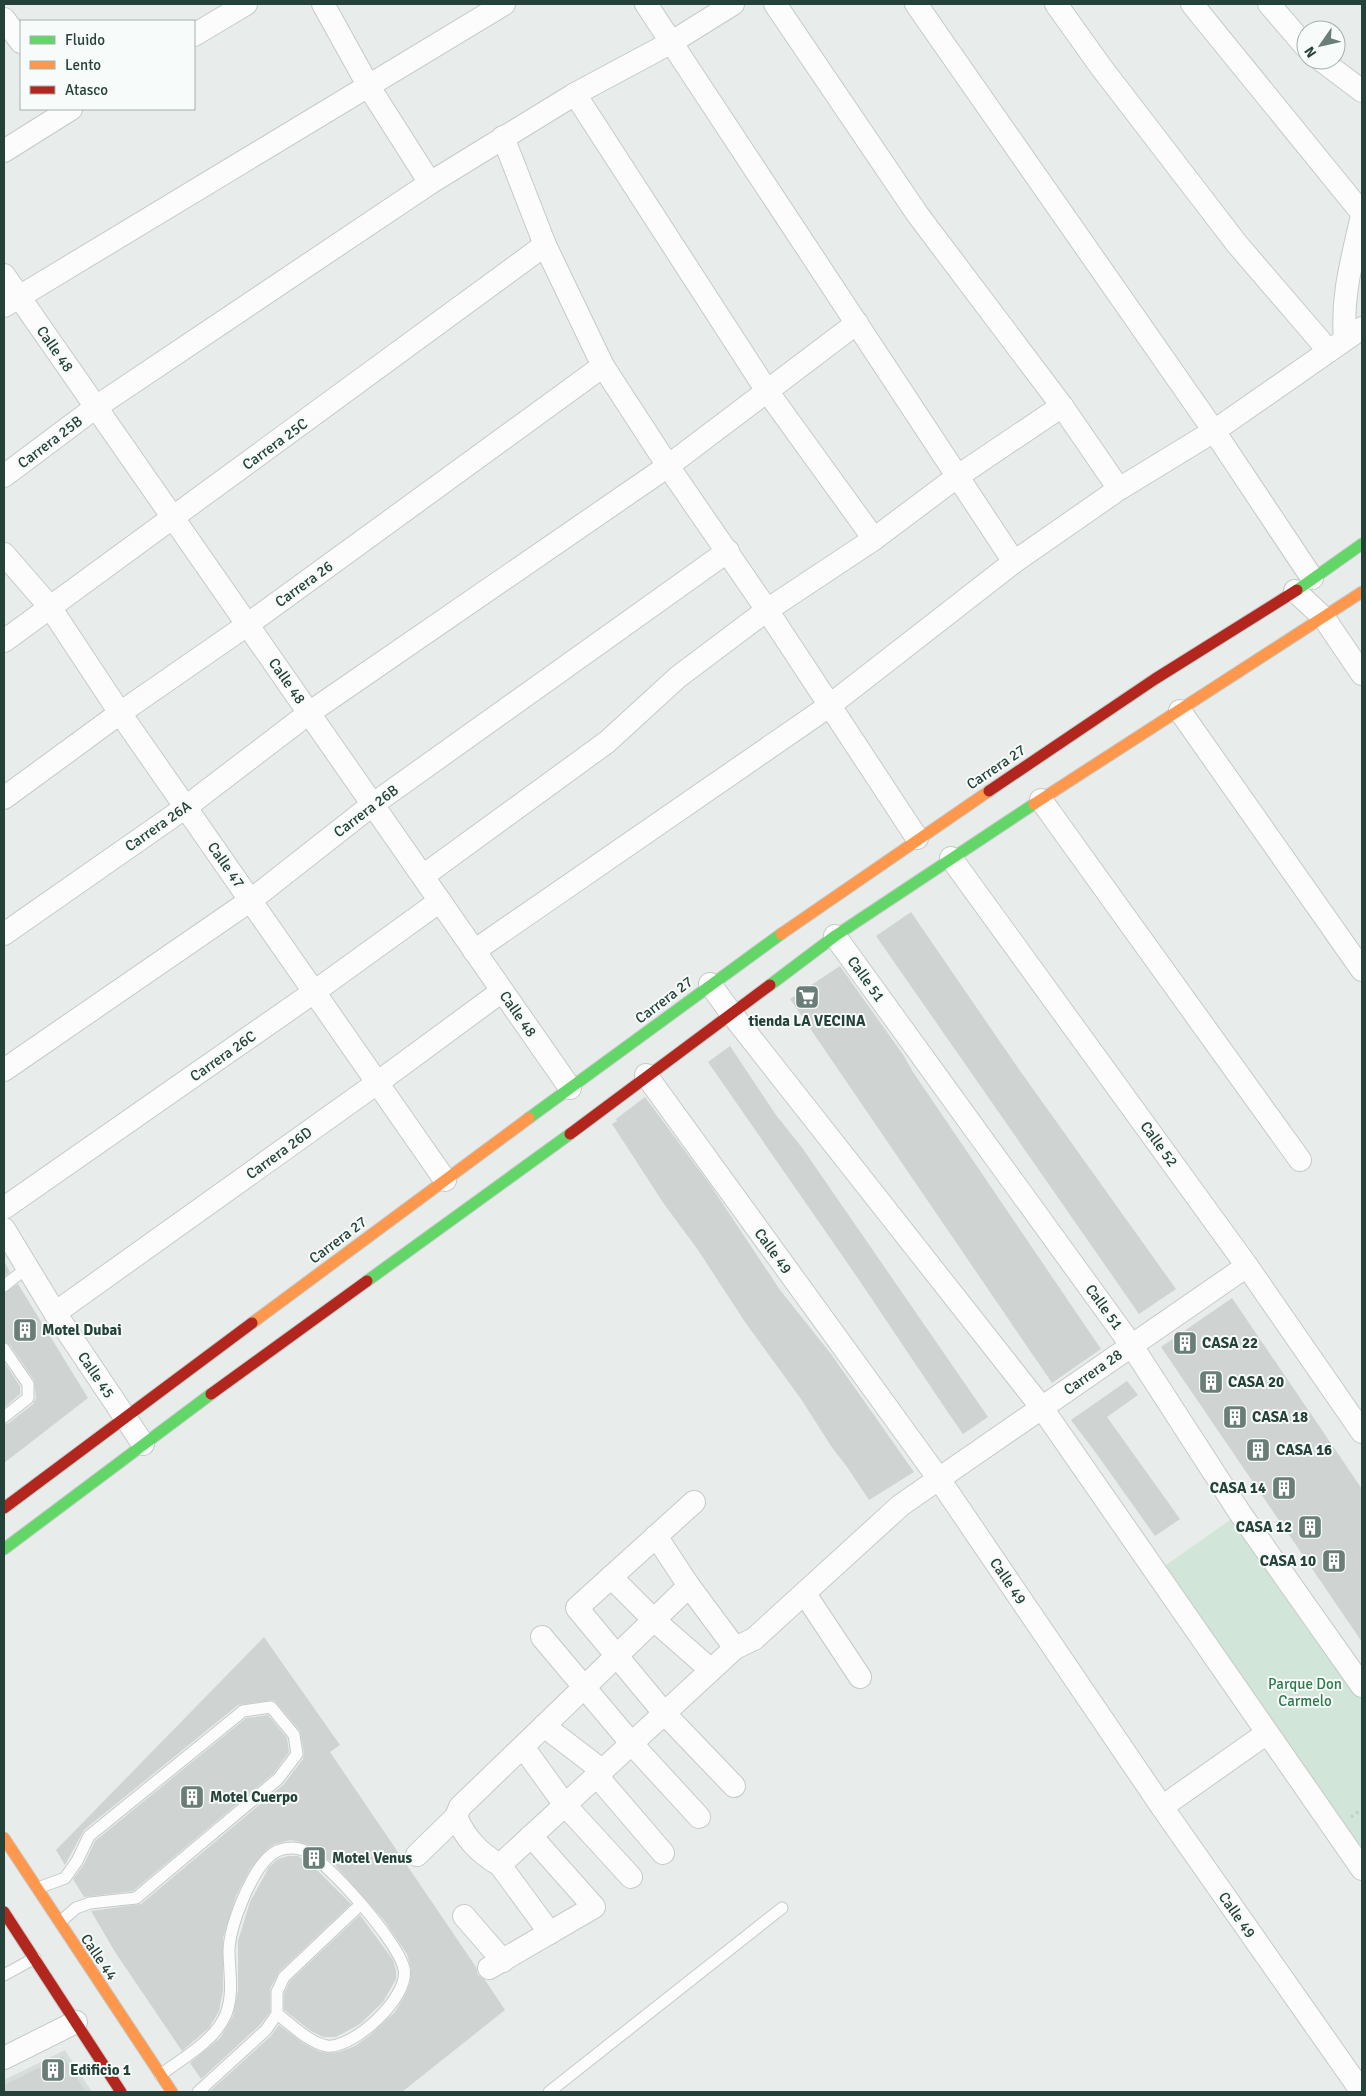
<svg xmlns="http://www.w3.org/2000/svg" width="1366" height="2096" viewBox="0 0 1366 2096" font-family="Signika,sans-serif">
	<rect width="100%" height="100%" fill="#e8edeb"/>
	<polygon fill="#d6dedb" points="65,2050 92,2092 4,2092 4,2080"/>
	<polygon fill="#d1e6d8" points="1240,1513 1362,1680 1362,1870 1156,1572"/>
	<g fill="#cfd4d2">
		<polygon points="911,912 1018,1068 1176,1289 1139,1314 876,936"/>
		<polygon points="840,966 904,1056 913,1072 1101,1349 1052,1383 790,999"/>
		<polygon points="730,1046 776,1115 803,1149 988,1417 963,1434 947,1411 857,1277 708,1062"/>
		<polygon points="645,1097 711,1186 780,1290 831,1354 914,1472 869,1500 847,1467 831,1446 801,1399 745,1322 698,1250 664,1204 612,1124 617,1121 616,1119"/>
		<polygon points="4,1261 10,1272 4,1277"/>
		<polygon points="18,1284 88,1398 4,1463 4,1424 9,1423 33,1404 36,1398 34,1380 10,1345 4,1342 4,1293"/>
		<polygon points="1232,1298 1362,1489 1362,1642 1161,1347"/>
		<polygon points="4,1362 20,1386 20,1394 4,1408"/>
		<polygon points="1127,1381 1138,1395 1107,1417 1180,1519 1155,1536 1096,1453 1071,1420"/>
		<polygon points="264,1637 340,1745 330,1752 476,1967 478,1975 485,1980 505,2010 402,2092 209,2092 271,2036 279,2025 303,2043 318,2051 328,2053 339,2052 355,2046 369,2036 395,2012 404,1997 410,1983 411,1969 407,1954 383,1919 334,1864 307,1844 291,1840 275,1844 266,1850 250,1869 236,1896 223,1938 223,1990 219,2011 209,2028 182,2051 115,1952 91,1911 141,1904 284,1784 303,1759 304,1753 300,1731 274,1700 238,1705 84,1830 65,1865 56,1850"/>
		<polygon points="268,1715 287,1738 289,1752 273,1774 133,1891 84,1897 73,1879 84,1864 95,1841 246,1718"/>
		<polygon points="288,1856 298,1856 310,1863 351,1904 279,1972 270,1989 270,2012 260,2025 201,2079 190,2063 220,2038 233,2016 238,1991 238,1941 250,1902 269,1867 278,1859"/>
		<polygon points="360,1915 393,1960 396,1970 396,1979 383,2002 360,2024 336,2037 323,2037 311,2031 284,2010 284,1994 290,1981"/>
		<polygon points="63,2056 86,2092 4,2092 4,2085"/>
	</g>
	<g fill="none" stroke-linecap="round" stroke-linejoin="round">
		<defs>
			<g id="lane">
				<polyline points="4,1286 28,1267"/>
				<polyline points="4,1349 28,1384 28,1398 4,1417"/>
				<polyline points="38,1888 65,1878 77,1861 89,1836 243,1711 271,1707 294,1735 297,1754 278,1779 136,1898 90,1903 76,1908 60,1922"/>
				<polyline points="4,1975 35,1958"/>
				<path d="M 160,2075 C 183,2058 215,2041 226,2014 C 234,1993 229,1971 229,1950 C 230,1925 251,1871 271,1855 C 279,1848 294,1846 303,1850 C 327,1860 400,1944 404,1969 C 410,1997 353,2049 327,2046 C 309,2043 291,2024 277,2014"/>
				<polyline points="198,2092 266,2030 277,2014 277,1992 284,1977 361,1904"/>
				<polyline points="549,2092 782,1908"/>
			</g>
			<g id="street">
				<polyline points="323,4 369,87 430,183"/>
				<polyline points="646,4 1014,562"/>
				<polyline points="775,4 918,215 1062,406 1119,489"/>
				<polyline points="916,4 1214,431 1312,578"/>
				<polyline points="1056,4 1101,67 1237,244 1328,350"/>
				<polyline points="1192,4 1362,213"/>
				<polyline points="1269,4 1306,47"/>
				<polyline points="4,19 21,42"/>
				<polyline points="194,35 246,4"/>
				<polyline points="1321,60 1362,91"/>
				<polyline points="575,94 767,391 874,539"/>
				<polyline points="503,137 545,245 603,366 668,466 767,610 917,838"/>
				<polyline points="4,151 71,109"/>
				<polyline points="4,275 570,1088"/>
				<polyline points="4,306 504,4"/>
				<path d="M 1345,339 C 1341,296 1353,257 1362,215"/>
				<polyline points="4,476 96,407 430,183 575,94 672,42 733,4"/>
				<polyline points="4,554 50,607 120,713 445,1180"/>
				<polyline points="1295,591 1324,618 1362,674"/>
				<polyline points="4,641 545,245"/>
				<polyline points="1180,711 1362,970"/>
				<polyline points="4,798 120,713 247,625 603,366"/>
				<polyline points="1041,800 1300,1160"/>
				<polyline points="951,858 1247,1266 1362,1432"/>
				<polyline points="423,876 607,742 678,677 767,610 874,539 958,476 1062,406"/>
				<polyline points="4,934 186,807 309,713 668,466 857,323"/>
				<polyline points="835,936 1132,1346 1240,1513 1362,1686"/>
				<polyline points="474,951 829,706 1014,562 1119,489 1214,431 1362,328"/>
				<polyline points="710,984 731,1013 1042,1408 1362,1869"/>
				<polyline points="4,1070 251,900 372,805 728,551"/>
				<polyline points="646,1075 939,1479 1162,1807 1362,2092"/>
				<polyline points="4,1208 314,992 440,901"/>
				<polyline points="4,1229 55,1313 143,1444"/>
				<polyline points="55,1313 377,1083 502,991"/>
				<polyline points="694,1502 577,1608 665,1714 734,1786"/>
				<polyline points="656,1536 689,1586"/>
				<polyline points="611,1577 655,1621 711,1670"/>
				<polyline points="805,1594 860,1677"/>
				<polyline points="542,1637 632,1744 699,1817"/>
				<path d="M 735,1648 L 689,1586 L 460,1807 L 456,1817 C 466,1839 479,1853 500,1865 L 735,1648 L 754,1639 L 901,1505 L 1247,1266"/>
				<polyline points="544,1726 603,1771"/>
				<polyline points="523,1747 565,1805 631,1877"/>
				<polyline points="597,1776 663,1853"/>
				<polyline points="1162,1807 1267,1733"/>
				<polyline points="417,1855 456,1817"/>
				<polyline points="500,1865 550,1933"/>
				<polyline points="464,1916 503,1961"/>
				<polyline points="489,1968 594,1907 531,1836"/>
				<polyline points="4,2058 76,2022"/>
			</g>
			<g id="fast">
				<polyline points="1297,590 1362,544"/>
				<polyline points="770,985 835,936 1034,804"/>
				<polyline points="529,1118 781,934"/>
				<polyline points="367,1281 570,1134"/>
				<polyline points="4,1549 211,1394"/>
			</g>
			<g id="slow">
				<polyline points="1034,804 1362,592"/>
				<polyline points="781,934 989,791"/>
				<polyline points="252,1323 529,1118"/>
				<polyline points="4,1838 172,2092"/>
			</g>
			<g id="jam">
				<polyline points="989,791 1155,679 1297,590"/>
				<polyline points="570,1134 770,985"/>
				<polyline points="211,1394 367,1281"/>
				<polyline points="4,1508 252,1323"/>
				<polyline points="4,1912 121,2092"/>
			</g>
		</defs>
		<use href="#lane" stroke="#c5cac8" stroke-width="13"/>
		<use href="#street" stroke="#c5cac8" stroke-width="24"/>
		<use href="#fast" stroke="#c3cbc8" stroke-width="13"/>
		<use href="#slow" stroke="#c3cbc8" stroke-width="13"/>
		<use href="#jam" stroke="#c3cbc8" stroke-width="13"/>
		<polyline stroke="#c3ccca" stroke-width="3" stroke-dasharray="2.5 4" stroke-linecap="butt" points="1351,1817 1362,1809"/>
		<use href="#lane" stroke="#fcfcfc" stroke-width="11"/>
		<use href="#street" stroke="#fcfcfc" stroke-width="22"/>
		<use href="#fast" stroke="#63d668" stroke-width="11"/>
		<use href="#slow" stroke="#ff974d" stroke-width="11"/>
		<use href="#jam" stroke="#b3261e" stroke-width="11"/>
	</g>
	<defs>
		<symbol id="supermarket-square" viewBox="-11 -11 22 22"><rect x="-9" y="-9" width="18" height="18" rx="4" fill="#697e78" stroke="#f7fbf9"/><path d="M-6-5.5h2.5l.6 2H6L4.5 2H-2.5L-4.4-4H-6ZM-1.5 3.2a1.3 1.3 0 1 0 .1 0ZM3 3.2a1.3 1.3 0 1 0 .1 0Z" fill="#fff"/></symbol>
		<symbol id="building-square" viewBox="-11 -11 22 22"><rect x="-9" y="-9" width="18" height="18" rx="4" fill="#697e78" stroke="#f7fbf9"/><path d="M-4-6H4V6H1V3H-1V6H-4ZM-2.5-4.3h1.7v1.8h-1.7ZM.8-4.3h1.7v1.8H.8ZM-2.5-1h1.7V.8h-1.7ZM.8-1h1.7V.8H.8Z" fill="#fff"/></symbol>
	</defs>
	<g fill-rule="evenodd">
		<use href="#supermarket-square" x="793" y="983" width="28" height="28"/>
		<use href="#building-square" x="11" y="1316" width="28" height="28"/>
		<use href="#building-square" x="1171" y="1329" width="28" height="28"/>
		<use href="#building-square" x="1197" y="1368" width="28" height="28"/>
		<use href="#building-square" x="1221" y="1403" width="28" height="28"/>
		<use href="#building-square" x="1244" y="1436" width="28" height="28"/>
		<use href="#building-square" x="1270" y="1474" width="28" height="28"/>
		<use href="#building-square" x="1296" y="1513" width="28" height="28"/>
		<use href="#building-square" x="1320" y="1547" width="28" height="28"/>
		<use href="#building-square" x="178" y="1783" width="28" height="28"/>
		<use href="#building-square" x="300" y="1844" width="28" height="28"/>
		<use href="#building-square" x="39" y="2056" width="28" height="28"/>
	</g>
	<g text-anchor="middle" stroke-width="4" stroke-linejoin="round" paint-order="stroke">
		<g font-size="15" fill="#24423a" stroke="#f7fbf9">
			<text transform="translate(55 349) rotate(55)" y="5">Calle 48</text>
			<text transform="translate(50 442) rotate(-37)" y="5">Carrera 25B</text>
			<text transform="translate(275 444) rotate(-36)" y="5">Carrera 25C</text>
			<text transform="translate(304 584) rotate(-36)" y="5">Carrera 26</text>
			<text transform="translate(287 681) rotate(55)" y="5">Calle 48</text>
			<text transform="translate(996 767) rotate(-34)" y="5">Carrera 27</text>
			<text transform="translate(366 811) rotate(-37)" y="5">Carrera 26B</text>
			<text transform="translate(158 826) rotate(-35)" y="5">Carrera 26A</text>
			<text transform="translate(226 865) rotate(55)" y="5">Calle 47</text>
			<text transform="translate(866 979) rotate(54)" y="5">Calle 51</text>
			<text transform="translate(664 1000) rotate(-37)" y="5">Carrera 27</text>
			<text transform="translate(518 1014) rotate(55)" y="5">Calle 48</text>
			<text transform="translate(223 1056) rotate(-35)" y="5">Carrera 26C</text>
			<text transform="translate(1159 1144) rotate(54)" y="5">Calle 52</text>
			<text transform="translate(279 1153) rotate(-36)" y="5">Carrera 26D</text>
			<text transform="translate(338 1240) rotate(-37)" y="5">Carrera 27</text>
			<text transform="translate(773 1251) rotate(54)" y="5">Calle 49</text>
			<text transform="translate(1104 1307) rotate(54)" y="5">Calle 51</text>
			<text transform="translate(1093 1372) rotate(-35)" y="5">Carrera 28</text>
			<text transform="translate(96 1375) rotate(56)" y="5">Calle 45</text>
			<text transform="translate(1008 1581) rotate(56)" y="5">Calle 49</text>
			<text transform="translate(1237 1915) rotate(55)" y="5">Calle 49</text>
			<text transform="translate(99 1957) rotate(56)" y="5">Calle 44</text>
		</g>
		<g font-size="15" font-weight="bold" fill="#24423a" stroke="#f7fbf9" text-anchor="start">
			<text x="807" y="1026" text-anchor="middle">tienda LA VECINA</text>
			<text x="42" y="1335">Motel Dubai</text>
			<text x="1202" y="1348">CASA 22</text>
			<text x="1228" y="1387">CASA 20</text>
			<text x="1252" y="1422">CASA 18</text>
			<text x="1276" y="1455">CASA 16</text>
			<text x="1266" y="1493" text-anchor="end">CASA 14</text>
			<text x="1292" y="1532" text-anchor="end">CASA 12</text>
			<text x="1316" y="1566" text-anchor="end">CASA 10</text>
			<text x="210" y="1802">Motel Cuerpo</text>
			<text x="332" y="1863">Motel Venus</text>
			<text x="70" y="2075">Edificio 1</text>
		</g>
		<g font-size="15" fill="#2d7a4b" stroke="#f7fbf9">
			<text x="1305" y="1689">Parque Don<tspan x="1305" dy="17">Carmelo</tspan></text>
		</g>
	</g>
	<rect width="1366" height="2096" fill="none" stroke="#24423a" stroke-width="10"/>
	<rect x="20" y="20" width="175" height="90" fill="#f7fbf9" stroke="#a3b1ad"/>
	<rect x="30" y="36" width="25" height="8" fill="#63d668" stroke="#a3b1ad"/>
	<text x="65" y="45" font-size="15" fill="#24423a">Fluido</text>
	<rect x="30" y="61" width="25" height="8" fill="#ff974d" stroke="#a3b1ad"/>
	<text x="65" y="70" font-size="15" fill="#24423a">Lento</text>
	<rect x="30" y="86" width="25" height="8" fill="#b3261e" stroke="#a3b1ad"/>
	<text x="65" y="95" font-size="15" fill="#24423a">Atasco</text>
	<g transform="translate(1321 45) rotate(236)"><circle r="24" fill="#f7fbf9" stroke="#a3b1ad"/>
	<path d="M0-4L9 19L0 12L-9 19Z" fill="#697e78"/>
	<text y="-8" font-size="14" font-weight="bold" text-anchor="middle" fill="#24423a">N</text>
	</g>
</svg>
